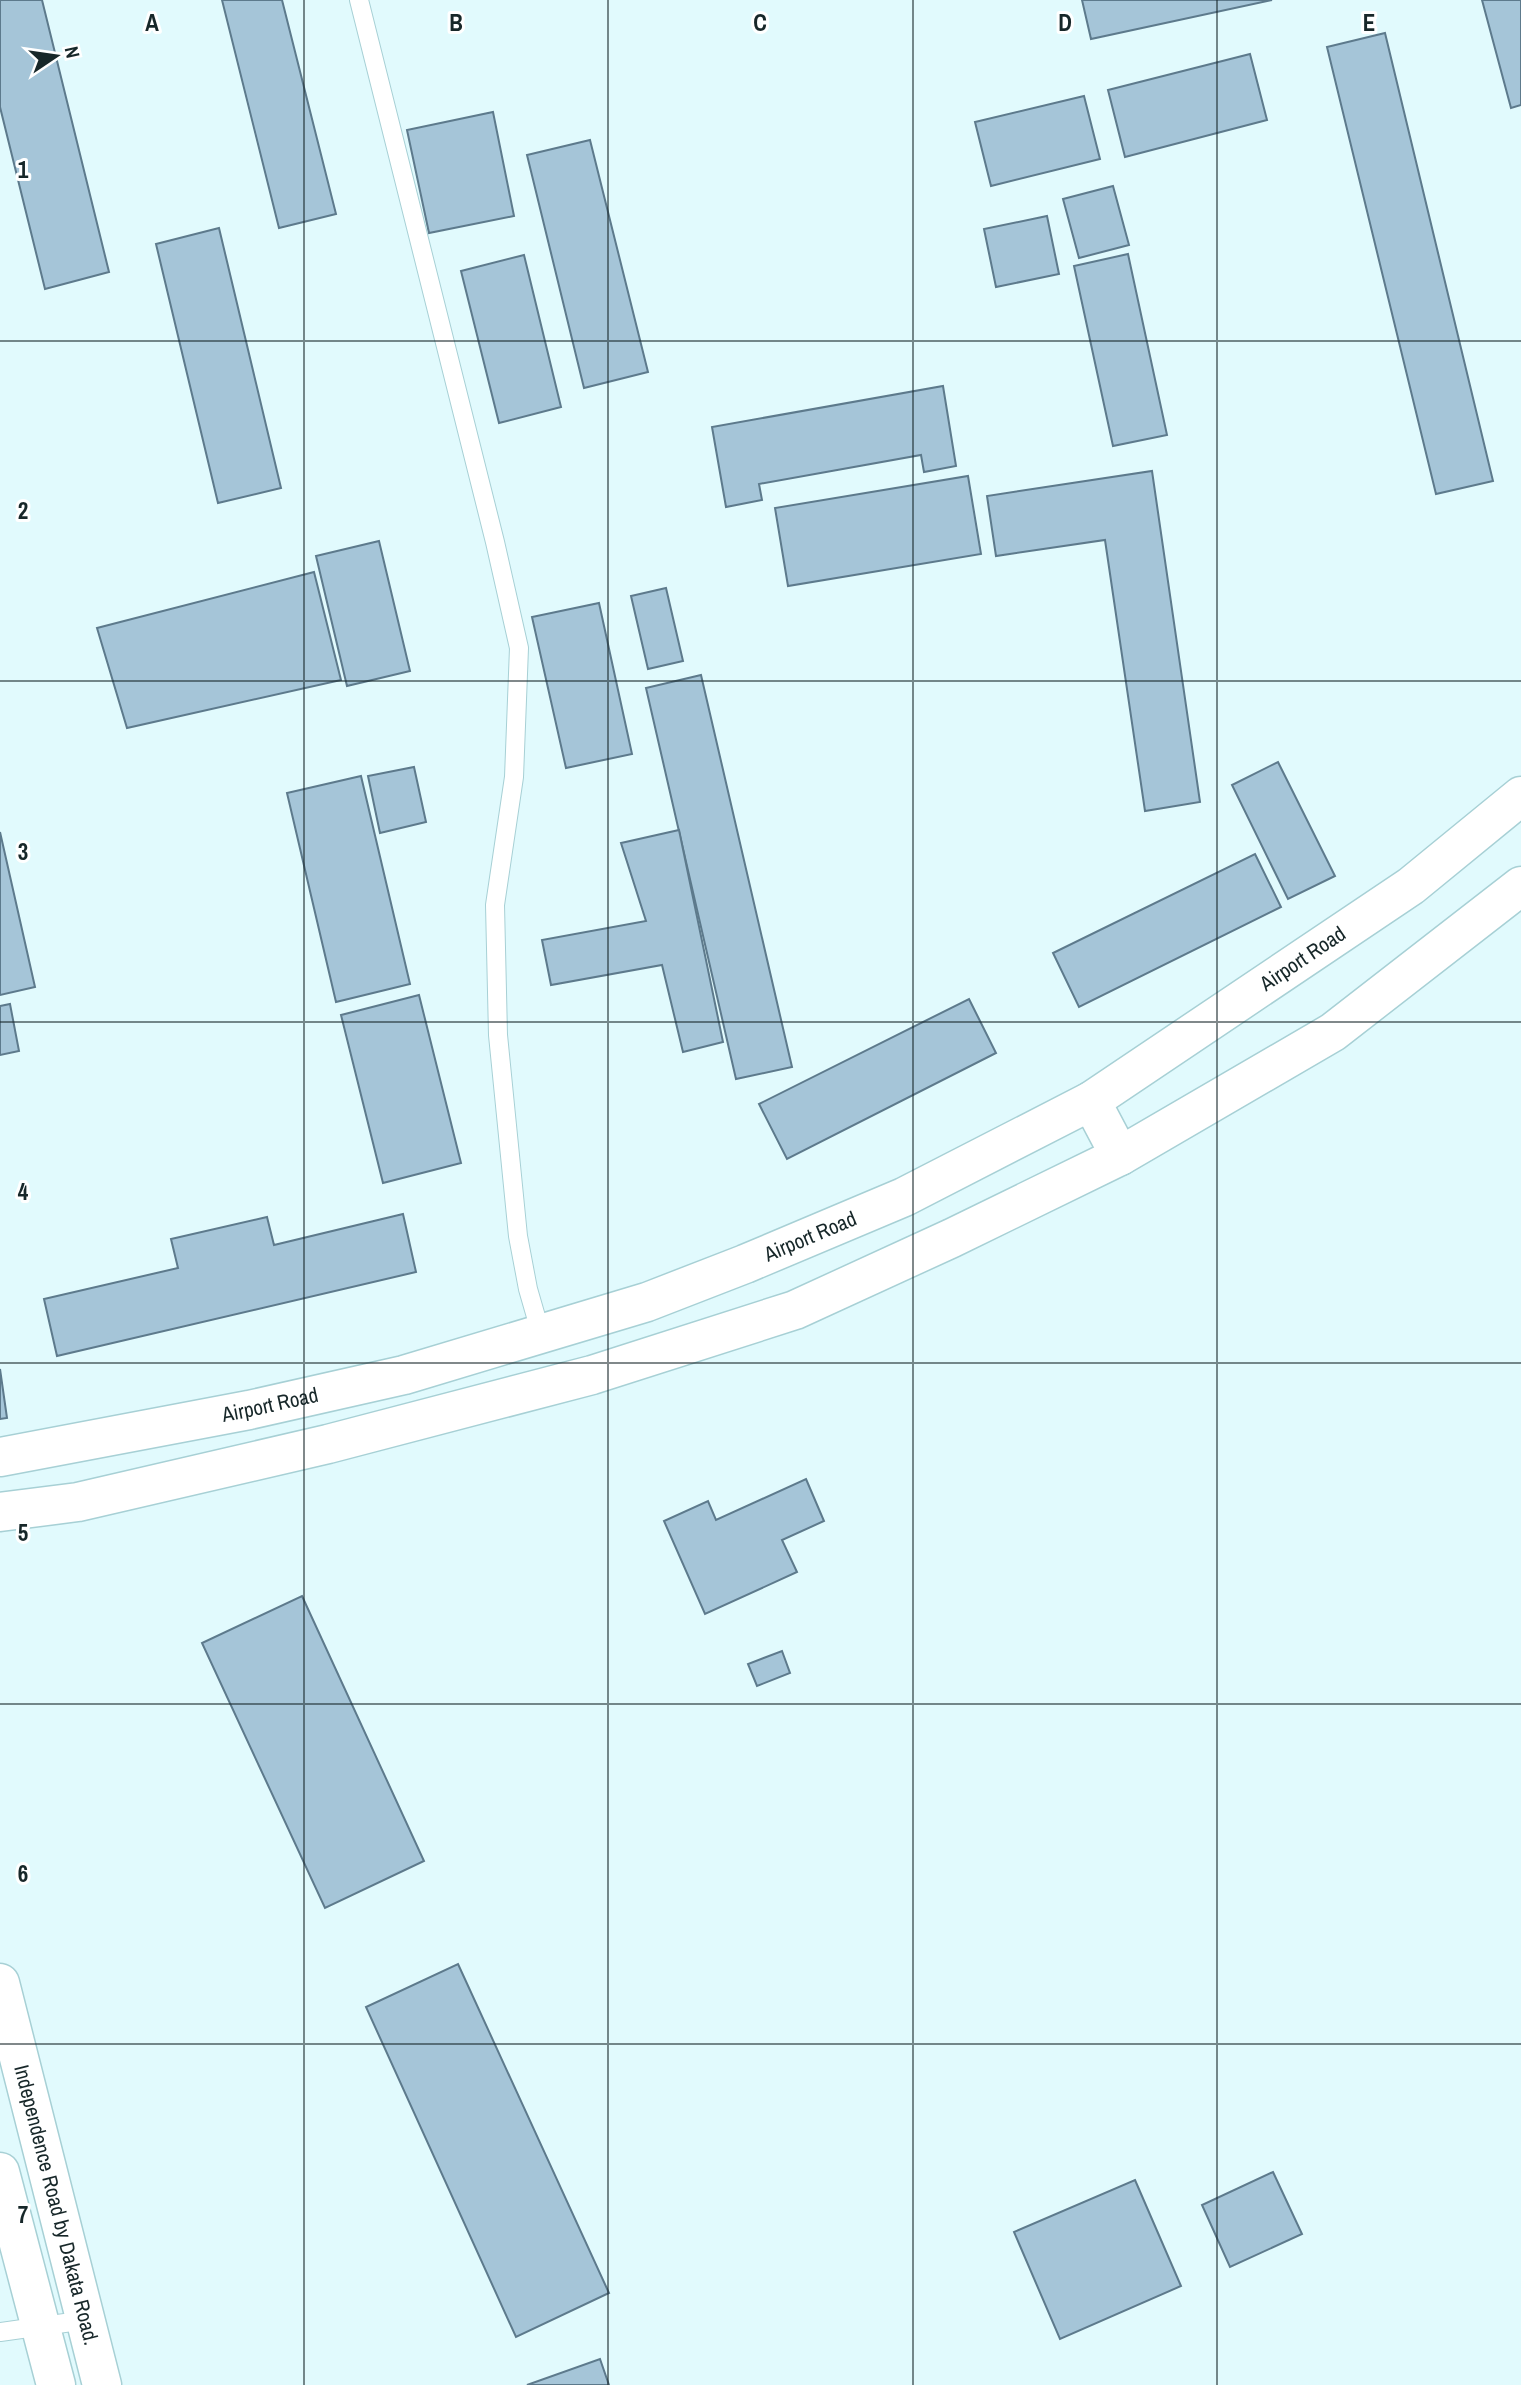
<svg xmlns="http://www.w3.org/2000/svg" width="1521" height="2385" viewBox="0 0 1521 2385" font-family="'Archivo Narrow',sans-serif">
	<rect width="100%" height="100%" fill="#e1fafd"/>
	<g fill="#a5c5d8" stroke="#5d7a8c" stroke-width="2">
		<polygon points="0,0 42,0 109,272 45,289 0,107"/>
		<polygon points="222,0 282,0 336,214 279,228"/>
		<polygon points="1082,0 1272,0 1091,39"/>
		<polygon points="1482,0 1521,0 1521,105 1511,108"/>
		<polygon points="1385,33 1493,481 1436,494 1327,47"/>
		<polygon points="1250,54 1267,120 1125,157 1108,90"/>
		<polygon points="1084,96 1100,159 991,186 975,122"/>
		<polygon points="493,112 514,216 429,233 407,130"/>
		<polygon points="590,140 648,372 584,388 527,155"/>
		<polygon points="1113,186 1129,245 1079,258 1063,199"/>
		<polygon points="1047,216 1059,274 996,287 984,229"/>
		<polygon points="219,228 281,488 218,503 156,244"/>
		<polygon points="1128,254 1167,435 1113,446 1074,266"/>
		<polygon points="524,255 561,407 499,423 461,271"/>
		<polygon points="943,386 956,466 924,472 921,455 759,484 762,500 726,507 712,427"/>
		<polygon points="1152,471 1200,802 1145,811 1105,540 996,556 987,496"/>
		<polygon points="968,476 981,554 788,586 775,508"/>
		<polygon points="379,541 410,671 347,686 316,556"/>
		<polygon points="314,572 341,680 127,728 97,628"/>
		<polygon points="666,588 683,661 648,669 631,596"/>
		<polygon points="599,603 632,754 566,768 532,617"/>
		<polygon points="701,675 792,1067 736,1079 646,688"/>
		<polygon points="1278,762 1335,876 1288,899 1232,785"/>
		<polygon points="414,767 426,822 380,833 368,776"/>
		<polygon points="361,776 410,984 336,1002 287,793"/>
		<polygon points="679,830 723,1042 683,1052 662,965 551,985 542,940 646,921 621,843"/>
		<polygon points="0,832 35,987 0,995"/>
		<polygon points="1255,854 1281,907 1079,1007 1053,953"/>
		<polygon points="419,995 461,1163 383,1183 341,1015"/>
		<polygon points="969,999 996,1053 787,1159 759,1104"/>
		<polygon points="10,1004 19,1051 0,1055 0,1006"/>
		<polygon points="403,1214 416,1272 57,1356 44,1299 178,1268 171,1239 267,1217 274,1245"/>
		<polygon points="0,1369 7,1418 0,1419"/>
		<polygon points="806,1479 824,1521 782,1540 797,1572 705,1614 664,1521 708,1501 716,1520"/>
		<polygon points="302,1596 424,1861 325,1908 202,1643"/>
		<polygon points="782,1651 790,1673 757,1686 748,1664"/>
		<polygon points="458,1964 609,2293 516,2337 366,2007"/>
		<polygon points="1273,2172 1302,2234 1230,2267 1202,2205"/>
		<polygon points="1135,2180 1181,2286 1060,2339 1014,2232"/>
		<polygon points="600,2359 609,2385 527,2385"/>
	</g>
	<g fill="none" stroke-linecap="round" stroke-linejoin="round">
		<defs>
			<g id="lane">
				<polyline points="359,0 495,542 519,648 514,777 495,905 498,1035 518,1236 528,1289 541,1334"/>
				<polyline points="0,2332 86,2320"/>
			</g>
			<g id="secondary">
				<polyline points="1091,1101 1120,1156"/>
				<path id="s1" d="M 0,1457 L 249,1410 L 404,1375 L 647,1302 L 745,1264 L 904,1197 L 1091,1101 L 1411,886 L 1521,796"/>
				<polyline points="0,1512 78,1502 328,1444 592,1375 795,1310 952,1238 1120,1156 1333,1032 1521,886"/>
				<path id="s2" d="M 0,1983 L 102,2385"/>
				<polyline points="0,2172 56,2385"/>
			</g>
		</defs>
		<use href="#lane" stroke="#a7d0d5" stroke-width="20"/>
		<use href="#secondary" stroke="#a7d0d5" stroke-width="41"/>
		<use href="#lane" stroke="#fff" stroke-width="18"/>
		<use href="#secondary" stroke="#fff" stroke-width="38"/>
	</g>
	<path fill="none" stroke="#172729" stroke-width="2" stroke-opacity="0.55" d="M 304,0 L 304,2385M 608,0 L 608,2385M 913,0 L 913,2385M 1217,0 L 1217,2385M 0,341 L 1521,341M 0,681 L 1521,681M 0,1022 L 1521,1022M 0,1363 L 1521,1363M 0,1704 L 1521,1704M 0,2044 L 1521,2044"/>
	<g text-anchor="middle" stroke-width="6" stroke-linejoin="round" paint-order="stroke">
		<g font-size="21" fill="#172729" stroke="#fff">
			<text dy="7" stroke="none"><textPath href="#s1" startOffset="1409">Airport Road</textPath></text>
			<text dy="7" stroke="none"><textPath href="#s1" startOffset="842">Airport Road</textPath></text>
			<text dy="7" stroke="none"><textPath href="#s1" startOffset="275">Airport Road</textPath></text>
			<text dy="7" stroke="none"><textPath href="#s2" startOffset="229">Independence Road by Dakata Road.</textPath></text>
		</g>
	</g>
	<g font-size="23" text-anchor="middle" font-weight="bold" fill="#172729" stroke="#fff" stroke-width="6" stroke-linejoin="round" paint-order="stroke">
		<text x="152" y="31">A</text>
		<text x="456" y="31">B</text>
		<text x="760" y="31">C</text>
		<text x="1065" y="31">D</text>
		<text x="1369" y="31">E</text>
		<text x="23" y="178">1</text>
		<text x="23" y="519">2</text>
		<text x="23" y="860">3</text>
		<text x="23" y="1200">4</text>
		<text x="23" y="1541">5</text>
		<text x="23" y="1882">6</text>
		<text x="23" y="2223">7</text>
	</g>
	<g transform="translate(56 56) rotate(77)" stroke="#ffffff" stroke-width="5" paint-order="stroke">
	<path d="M0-5L12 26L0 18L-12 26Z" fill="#172729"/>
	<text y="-10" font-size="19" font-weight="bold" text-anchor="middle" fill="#172729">N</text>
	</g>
</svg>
